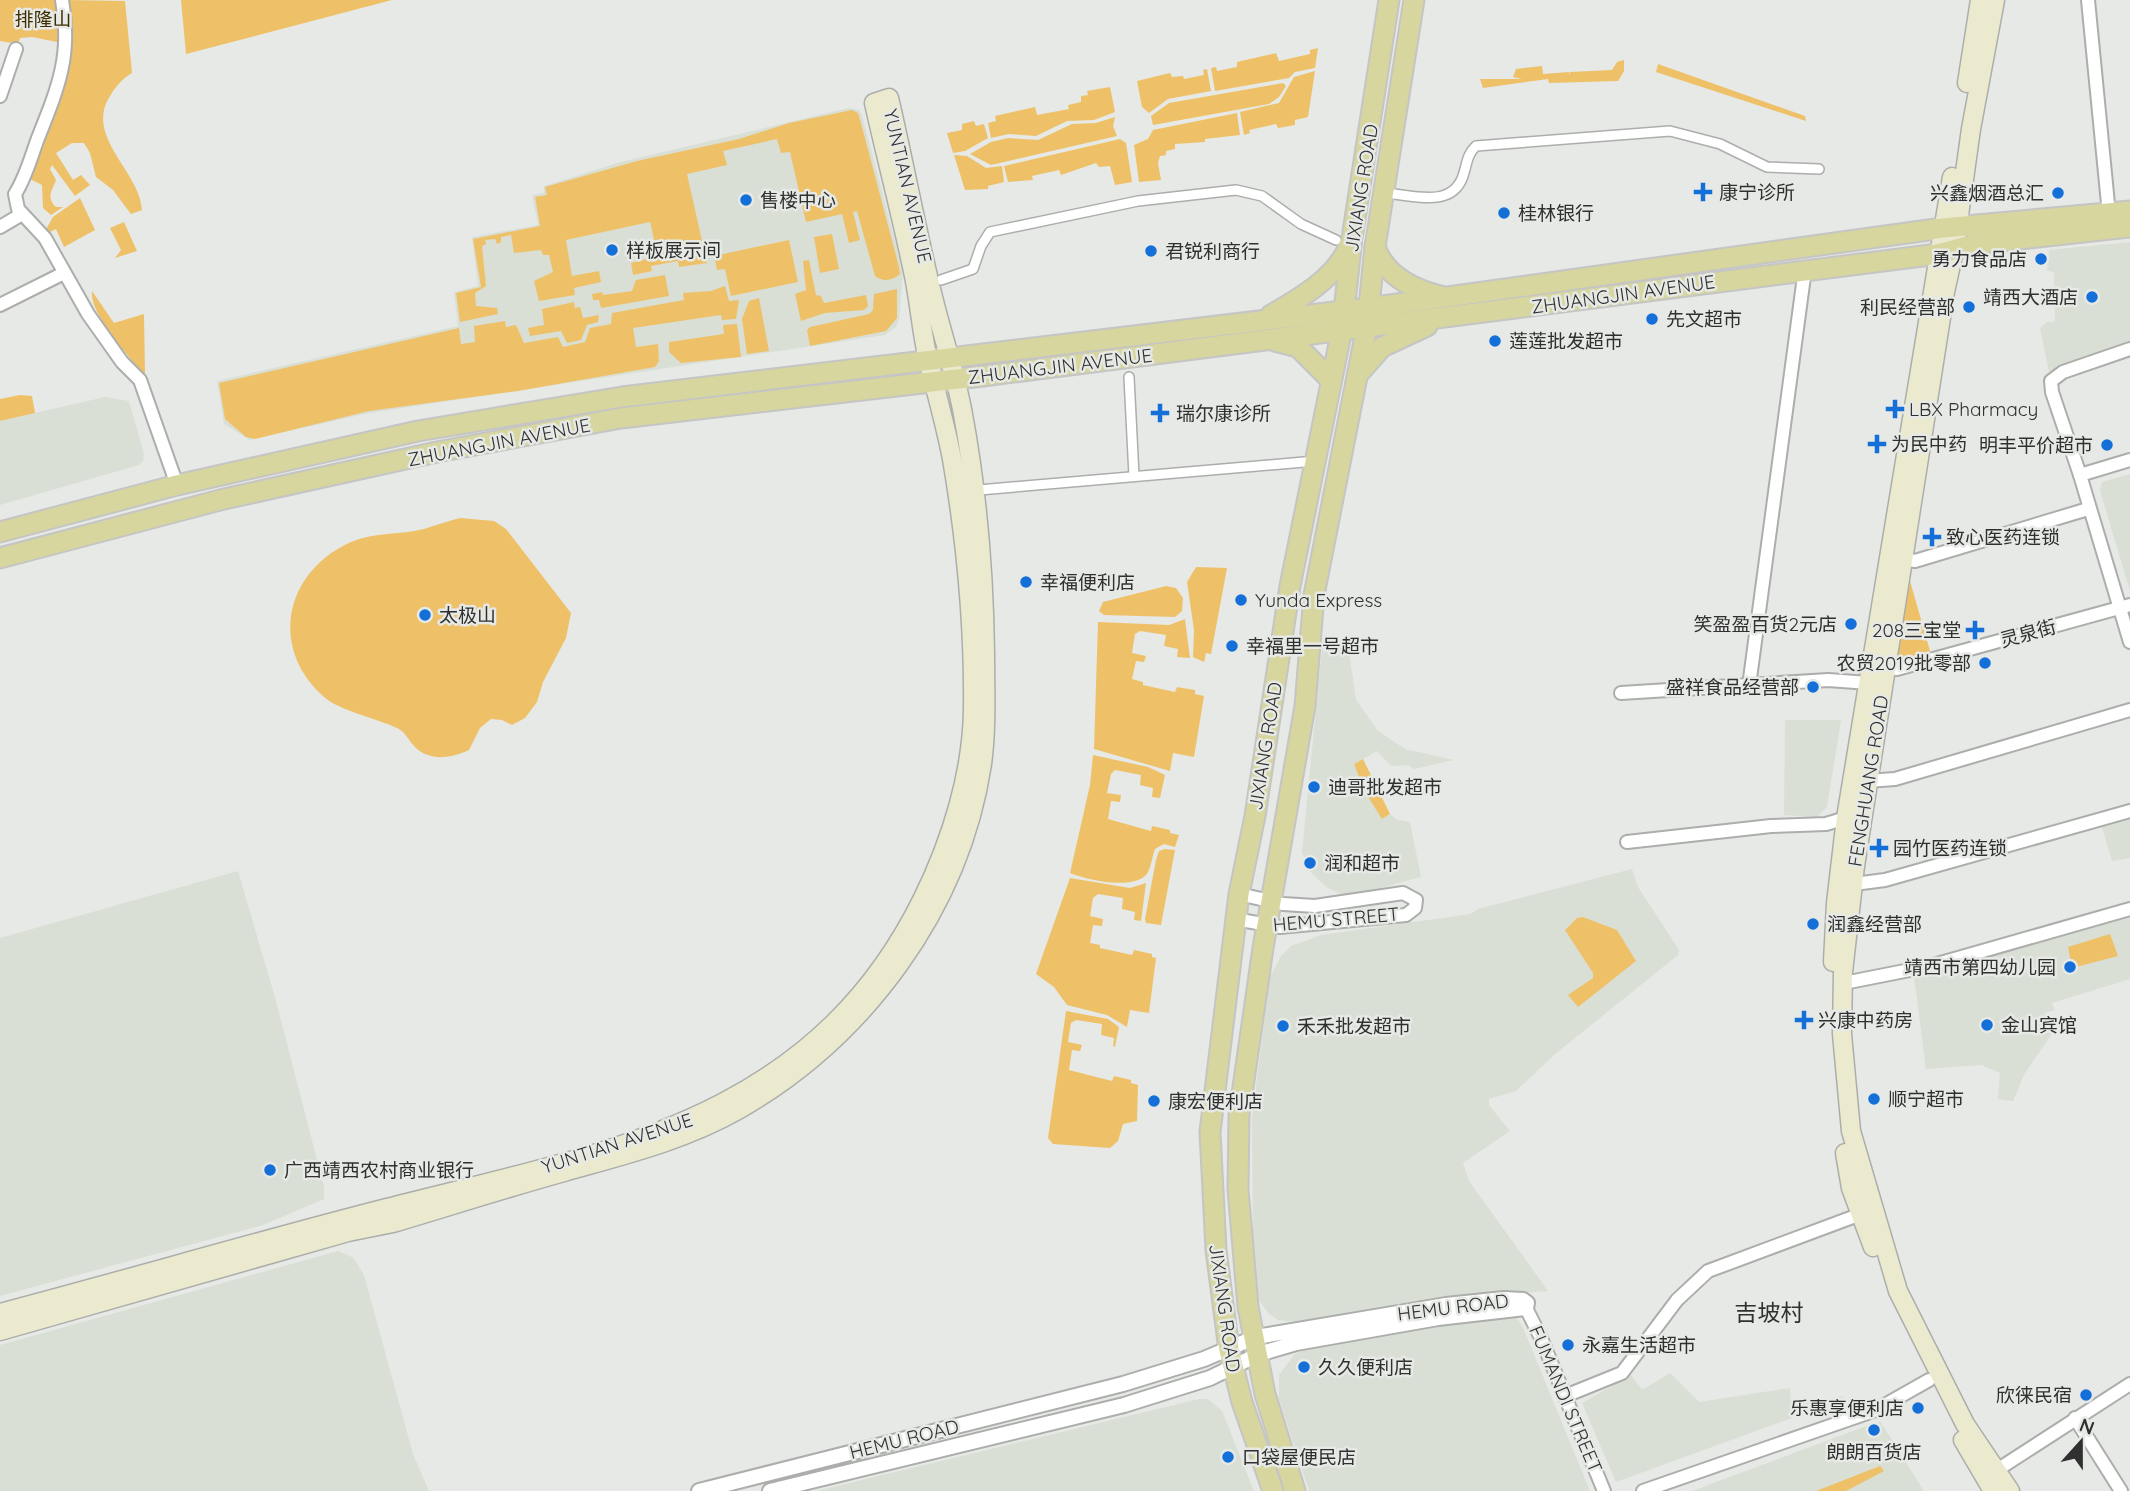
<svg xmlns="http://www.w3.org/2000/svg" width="2130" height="1491" viewBox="0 0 2130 1491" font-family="Quicksand,'Noto Sans SC',sans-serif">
	<rect width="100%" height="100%" fill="#e6e9e5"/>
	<g fill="#d9dfd5">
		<polygon points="849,108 859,110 862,115 903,271 899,319 896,327 885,335 369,413 250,440 224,424 217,381 458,326 454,292 478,286 472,237 538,225 532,195 544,193 544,186 621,162"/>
		<polygon points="2130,242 2130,345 2049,372 2040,328 2047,322 2055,322 2054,273 2047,270 2049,250"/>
		<polygon points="105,397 129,401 144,454 143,461 139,465 0,505 0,421"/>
		<polygon points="2130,474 2130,591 2100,491 2102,482"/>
		<polygon points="1323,638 1348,644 1356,700 1378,731 1405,749 1454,760 1414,769 1408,765 1391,766 1377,751 1354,764 1382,819 1390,814 1397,820 1410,822 1421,877 1353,895 1343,895 1326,887 1308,869 1302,852"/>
		<polygon points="1785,720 1841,720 1827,807 1817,817 1784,815"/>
		<polygon points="2130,817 2130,858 2112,861 2102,827"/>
		<polygon points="1632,869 1638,887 1679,950 1678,955 1554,1055 1516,1091 1489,1099 1489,1105 1510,1131 1463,1163 1469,1181 1548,1291 1453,1298 1297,1322 1278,1320 1269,1314 1258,1299 1253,1252 1252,1117 1270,977 1281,956 1291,946 1321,935 1471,914 1478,909"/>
		<polygon points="238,871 276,1001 324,1187 324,1199 263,1225 0,1296 0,938"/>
		<polygon points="2130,914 2130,979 2052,1003 2055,1010 2044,1013 2056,1028 2025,1073 2013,1101 1998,1099 2000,1073 1982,1065 1926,1069 1914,976"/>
		<polygon points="338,1251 354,1258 364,1275 413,1454 429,1491 0,1491 0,1345"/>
		<polygon points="1514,1315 1522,1325 1590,1491 1309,1491 1279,1399 1279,1375 1294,1355 1311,1346 1424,1325"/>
		<polygon points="1670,1373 1699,1402 1790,1388 1791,1404 1845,1396 1822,1407 1616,1482 1582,1403 1631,1375 1642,1390"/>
		<polygon points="1199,1399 1208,1399 1222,1411 1254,1491 816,1491"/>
		<polygon points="1880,1421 1924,1491 1692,1491"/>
	</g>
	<g fill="#eec168">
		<polygon points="0,0 59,0 62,43 32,37 20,38 18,44 0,41"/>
		<path d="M 67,0 L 125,1 L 132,73 C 122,79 116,86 110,96 C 84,137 140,171 142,210 L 131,214 L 113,190 L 96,177 L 90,153 L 84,143 L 72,143 L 56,153 L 73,180 L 81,175 L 90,185 L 75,196 L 52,165 L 50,169 L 56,180 C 52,191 46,197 56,207 L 63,207 L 51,215 L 43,208 L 42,185 L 28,178 C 46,134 73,80 73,32 C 73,22 69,10 67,0 Z"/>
		<polygon points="181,0 392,0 186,54"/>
		<polygon points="1318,48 1315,68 1295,72 1289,78 1215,91 1211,68 1216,67 1217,71 1237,67 1237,62 1276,53 1279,61 1310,54 1310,50"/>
		<polygon points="1624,60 1624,71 1618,81 1549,83 1548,79 1483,88 1480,79 1522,79 1513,77 1516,69 1542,66 1543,74 1569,72 1570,75 1570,72 1612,70 1617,62"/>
		<polygon points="1658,64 1805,116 1806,121 1656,72"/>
		<polygon points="1207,69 1211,91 1168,99 1149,113 1142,107 1137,81 1170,73 1172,77 1183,76 1184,79 1204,75 1203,70"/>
		<polygon points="1315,71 1308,117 1295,120 1295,125 1278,128 1276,124 1249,130 1250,133 1244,135 1240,112 1279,103 1294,77"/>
		<polygon points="1283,83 1286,86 1279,97 1269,104 1153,125 1151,116 1169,103"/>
		<polygon points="1110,87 1115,112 1094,120 1067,121 1036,136 1009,134 991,138 988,123 996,121 995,116 1035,107 1037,115 1069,109 1068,105 1081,102 1081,96 1088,95 1087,91"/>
		<path d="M 852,110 L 858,113 L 861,123 L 899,267 L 900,274 C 892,281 883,282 875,276 L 857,211 L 853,212 L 860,240 L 849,243 L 842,214 L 806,222 L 790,152 L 781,153 L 777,139 L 723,151 L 727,165 L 687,174 L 707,263 L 679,267 L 678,261 L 651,266 L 652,271 L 633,275 L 631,263 L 658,256 L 650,222 L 566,240 L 572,276 L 599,271 L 601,282 L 574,288 L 575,295 L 539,301 L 534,281 L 553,272 L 549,255 L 543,255 L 541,250 L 514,253 L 511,235 L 501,237 L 501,242 L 497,244 L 495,239 L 485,240 L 486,244 L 482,246 L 486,286 L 475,293 L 476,306 L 497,308 L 498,314 L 460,322 L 456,293 L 481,287 L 473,239 L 540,226 L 535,197 L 547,195 L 545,187 L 637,161 L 739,139 L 789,123 Z"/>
		<polygon points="1237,113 1240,135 1205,139 1205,142 1175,144 1175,149 1166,151 1166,155 1160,156 1158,163 1161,180 1139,182 1134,145 1148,139 1153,130"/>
		<polygon points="1115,117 1113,126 1117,136 991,165 970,154 991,142 1008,138 1038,140 1072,124 1096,123"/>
		<polygon points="974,121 976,126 984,124 988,138 965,151 953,153 947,133 962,130 962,124"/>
		<polygon points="1120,139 1126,143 1132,182 1115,185 1110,166 1099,167 1096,163 1061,175 1059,170 1032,176 1033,180 1008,182 1004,166"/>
		<polygon points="954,155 967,156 986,168 1002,166 1004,182 988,186 988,189 965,190"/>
		<polygon points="80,198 95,230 64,247 56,229 48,233 45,231 53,217"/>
		<polygon points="124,222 137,251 115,258 121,250 110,228"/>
		<polygon points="832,234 839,269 820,273 814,237"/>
		<polygon points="789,240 798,282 731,296 725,269 717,270 714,256"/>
		<polygon points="809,260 816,295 821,296 824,303 866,295 868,306 864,310 825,313 801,321 795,294 806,290 803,261"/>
		<polygon points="665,275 669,296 601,308 599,300 593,300 592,294 602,292 603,295 632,291 636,280"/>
		<polygon points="725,286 729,301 739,300 736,319 722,320 721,315 633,328 636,347 658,344 659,361 655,367 518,391 369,411 255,439 246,437 225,419 219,383 459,328 461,344 475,342 474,326 505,321 506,327 516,325 524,343 558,337 563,347 585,342 590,328 611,324 612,313 684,300 683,293 711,291"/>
		<polygon points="897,289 897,318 886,331 810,346 807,330 810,327 869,314 873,310 874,294"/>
		<path d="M 92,291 L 114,323 L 144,314 L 145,375 C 130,358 89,314 92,291 Z"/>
		<polygon points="759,298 769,351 747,354 742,319 749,301"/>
		<polygon points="574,302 575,308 580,307 583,318 599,315 598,322 587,325 581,340 567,343 561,331 530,336 528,328 544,325 542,309"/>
		<polygon points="737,324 741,357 681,363 669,352 669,342 724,334 723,325"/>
		<polygon points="20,395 32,396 35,413 0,421 0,399"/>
		<path d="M 460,518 L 494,521 L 506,529 L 571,613 L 566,638 L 543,682 L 537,702 L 525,718 L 512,725 L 502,720 L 491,719 L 480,728 L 469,750 C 452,758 430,762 415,747 C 408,740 406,732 397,728 C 376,718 340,711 324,697 C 268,648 285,571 351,542 C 375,532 401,535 424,529 C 436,525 448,521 460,518 Z"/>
		<polygon points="1196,567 1227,568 1211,654 1206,653 1204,662 1193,657 1194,630 1187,582"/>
		<polygon points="1910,581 1930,651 1904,661 1897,655"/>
		<polygon points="1166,586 1176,588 1183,598 1182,611 1175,617 1104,615 1099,611 1103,602"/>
		<polygon points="1185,619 1190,658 1177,657 1178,649 1164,646 1166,635 1140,631 1135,634 1132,653 1146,656 1144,662 1136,661 1132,679 1143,682 1143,685 1175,692 1177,687 1195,690 1195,694 1204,696 1194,757 1173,753 1170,771 1094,749 1098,622 1169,625"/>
		<path d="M 1093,755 L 1148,767 L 1165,775 L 1160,798 L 1152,797 L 1153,788 L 1140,785 L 1141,775 L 1115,770 L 1111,774 L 1107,793 L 1121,795 L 1120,802 L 1111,801 L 1108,819 L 1151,831 L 1152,826 L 1170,830 L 1170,833 L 1179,835 L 1175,847 L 1164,844 L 1155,849 C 1152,857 1151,869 1146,875 C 1131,890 1087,880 1070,873 L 1090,785 Z"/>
		<polygon points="1363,759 1390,814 1382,819 1365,792 1354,764"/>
		<polygon points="1165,849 1175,850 1161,925 1146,923 1145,919 1156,860 1159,851"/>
		<polygon points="1070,878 1130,888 1146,883 1141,921 1134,920 1135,912 1122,909 1123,898 1098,894 1093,898 1090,916 1103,919 1102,926 1093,925 1090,943 1100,945 1100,948 1132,955 1134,950 1152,954 1152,957 1156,958 1149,1013 1130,1010 1127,1027 1107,1015 1067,1005 1054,987 1036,974"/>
		<polygon points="1583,917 1617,930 1636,961 1578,1007 1568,995 1593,978 1593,973 1565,930 1577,918"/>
		<polygon points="2110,934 2118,956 2072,968 2068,947"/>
		<polygon points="1066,1011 1108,1019 1119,1027 1115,1047 1113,1046 1114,1038 1101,1035 1102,1024 1076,1020 1071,1023 1068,1042 1082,1045 1080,1051 1072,1050 1069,1070 1112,1081 1114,1076 1131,1080 1131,1083 1138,1085 1137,1121 1123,1124 1118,1141 1110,1148 1053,1144 1048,1138"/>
		<polygon points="1880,1466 1884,1471 1846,1491 1816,1491"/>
	</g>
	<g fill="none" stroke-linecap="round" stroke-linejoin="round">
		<defs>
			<g id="pedestrian">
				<path d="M 1394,194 C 1419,197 1453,206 1463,176 C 1467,164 1467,154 1476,146 L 1670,131 L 1720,144 L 1767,167 L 1819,169"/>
				<polyline points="941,280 973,269 981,246 990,232 1138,201 1236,190 1262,196 1301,224 1336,240"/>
				<polyline points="1129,377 1134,476"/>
				<polyline points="979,490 1304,462"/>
			</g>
			<g id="minor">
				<path d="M 62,0 C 72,55 58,88 38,138 C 31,157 26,177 15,194 L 18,209 L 45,238 L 88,314 L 122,362 L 140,380 L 177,485"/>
				<polyline points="2088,0 2109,214"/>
				<polyline points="0,96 16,49"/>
				<polyline points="0,227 22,214"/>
				<polyline points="0,305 62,274"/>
				<polyline points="2130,460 2080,475 2130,642"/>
				<polyline points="2080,475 2052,392 2051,381 2063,372 2130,349"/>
				<polyline points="1903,559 1915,561 2088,509"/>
				<polyline points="1886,667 1897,669 2130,605"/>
				<polyline points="1749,686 1805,269"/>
				<polyline points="1621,693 1828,680 1869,683"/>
				<polyline points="1867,781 1895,779 2130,710"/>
				<polyline points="1627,842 1771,826 1826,824 1846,818"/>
				<polyline points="1854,884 1885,880 2130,811"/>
				<polyline points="1235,919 1280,927 1406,915 1415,908 1416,900 1403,893 1315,906 1283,904 1239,894"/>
				<polyline points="1844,983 1930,966 2130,909"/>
				<polyline points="1526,1308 1541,1338 1604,1491"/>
				<polyline points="1565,1396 1622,1373 1677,1300 1708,1271 1861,1214"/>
				<polyline points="2075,1418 2121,1491"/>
				<polyline points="1997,1470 2130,1384"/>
				<polyline points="1643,1491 1876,1410 1929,1380"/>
			</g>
			<polyline id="tertiary" points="699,1491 1123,1384 1204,1359 1256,1337 1446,1305 1504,1299 1523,1300 1527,1303 1526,1308 1438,1318 1296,1343 1259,1354 1210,1378 1124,1405 770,1491"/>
			<g id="secondary">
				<polyline points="1995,0 1971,129 1954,251 1945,292 1855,866 1843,972 1842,1034 1851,1131 1898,1291 1965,1424 2010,1491"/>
				<polyline points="1967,83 1980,0"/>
				<polyline points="1833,962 1836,903 1846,818 1952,177"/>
				<polyline points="1845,1153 1851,1188 1873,1247"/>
				<path d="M 0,1313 C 129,1279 258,1241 387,1208 C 605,1152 813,1122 923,898 C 951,841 972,774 973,710 C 974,626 966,541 952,459 C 945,422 934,386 926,350 C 921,325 919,301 914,276 C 902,218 887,161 874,103 L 889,98 C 905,166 917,234 934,301 C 943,337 955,373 962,409 C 977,488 984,573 985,653 C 985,690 987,727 982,764 C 960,909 864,1038 738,1110 C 683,1141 624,1155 564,1172 C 506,1188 450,1206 393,1223 L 348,1232 L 0,1331"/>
				<polyline points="1963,1440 1993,1491"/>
			</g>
			<g id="primary">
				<path d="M 1375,247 C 1385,275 1412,289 1440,296"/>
				<path d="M 1271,315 C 1299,299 1336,278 1349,246"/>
				<polyline points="1275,341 1298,347 1331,380"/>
				<polyline points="1361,371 1382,347 1427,326"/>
				<polyline points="0,532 177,485 418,431 622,397 1368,308 1943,228 2130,211"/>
				<polyline points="0,558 224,499 437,452 621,418 983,376 1938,254 1975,244 2130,227"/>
				<polyline points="1273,1491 1242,1402 1229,1350 1216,1250 1210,1132 1239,894 1255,816 1290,586 1342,329 1352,238 1389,0"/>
				<polyline points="1295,1491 1265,1394 1248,1307 1238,1189 1239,1115 1263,948 1305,706 1314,595 1367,326 1375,247 1414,0"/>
			</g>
		</defs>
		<use href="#pedestrian" stroke="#acaeab" stroke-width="12"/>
		<use href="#minor" stroke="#acaeab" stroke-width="16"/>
		<use href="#tertiary" stroke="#acaeab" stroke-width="18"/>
		<use href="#secondary" stroke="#acaeab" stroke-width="21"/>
		<use href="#primary" stroke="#c5c5c5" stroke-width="23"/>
		<use href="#pedestrian" stroke="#fff" stroke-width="9"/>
		<use href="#minor" stroke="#fff" stroke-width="12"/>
		<use href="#tertiary" stroke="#fff" stroke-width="14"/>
		<use href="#secondary" stroke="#ebeacf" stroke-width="18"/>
		<use href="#primary" stroke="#d6d69e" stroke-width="19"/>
	</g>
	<g fill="#146fd8" stroke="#e6e9e5" stroke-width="2.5">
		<path d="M1699.5 181.5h7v7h7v7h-7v7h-7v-7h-7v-7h7z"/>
		<circle cx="2058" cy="193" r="7"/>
		<circle cx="746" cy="200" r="7"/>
		<circle cx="1504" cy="213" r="7"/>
		<circle cx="612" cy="250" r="7"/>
		<circle cx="1151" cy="251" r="7"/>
		<circle cx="2041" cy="259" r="7"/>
		<circle cx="2092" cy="297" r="7"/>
		<circle cx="1969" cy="307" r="7"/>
		<circle cx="1652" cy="319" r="7"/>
		<circle cx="1495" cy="341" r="7"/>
		<path d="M1891.5 398.5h7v7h7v7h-7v7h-7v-7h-7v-7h7z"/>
		<path d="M1156.5 402.5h7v7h7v7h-7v7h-7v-7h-7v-7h7z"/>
		<path d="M1873.5 433.5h7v7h7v7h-7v7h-7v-7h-7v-7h7z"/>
		<circle cx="2107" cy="445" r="7"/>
		<path d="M1928.5 526.5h7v7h7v7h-7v7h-7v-7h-7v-7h7z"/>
		<circle cx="1026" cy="582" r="7"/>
		<circle cx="1241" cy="600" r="7"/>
		<circle cx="425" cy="615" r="7"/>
		<circle cx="1851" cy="624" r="7"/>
		<path d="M1971.5 619.5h7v7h7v7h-7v7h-7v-7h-7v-7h7z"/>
		<circle cx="1232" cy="646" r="7"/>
		<circle cx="1985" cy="663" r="7"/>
		<circle cx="1813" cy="687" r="7"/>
		<circle cx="1314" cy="787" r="7"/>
		<path d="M1875.5 837.5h7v7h7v7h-7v7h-7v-7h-7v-7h7z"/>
		<circle cx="1310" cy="863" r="7"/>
		<circle cx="1813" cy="924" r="7"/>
		<circle cx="2070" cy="967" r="7"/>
		<path d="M1800.5 1009.5h7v7h7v7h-7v7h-7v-7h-7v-7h7z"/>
		<circle cx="1987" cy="1025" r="7"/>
		<circle cx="1283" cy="1026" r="7"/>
		<circle cx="1874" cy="1099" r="7"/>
		<circle cx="1154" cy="1101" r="7"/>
		<circle cx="270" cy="1170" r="7"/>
		<circle cx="1568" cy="1345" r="7"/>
		<circle cx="1304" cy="1367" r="7"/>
		<circle cx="2086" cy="1395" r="7"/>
		<circle cx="1918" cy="1408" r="7"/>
		<circle cx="1874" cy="1430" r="7"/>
		<circle cx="1228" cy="1457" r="7"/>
	</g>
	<g text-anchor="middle" stroke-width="5" stroke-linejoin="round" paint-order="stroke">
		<g font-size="19" fill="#3f2d02" stroke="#e6e9e5">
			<text x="43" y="26">排隆山</text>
		</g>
		<g font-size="19" fill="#2f302f" stroke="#e6e9e5">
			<text transform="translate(908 186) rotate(77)" y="7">YUNTIAN AVENUE</text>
			<text transform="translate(1361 188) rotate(-81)" y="7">JIXIANG ROAD</text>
			<text transform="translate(1623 294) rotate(-8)" y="7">ZHUANGJIN AVENUE</text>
			<text transform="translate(1060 366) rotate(-7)" y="7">ZHUANGJIN AVENUE</text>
			<text transform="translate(499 442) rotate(-11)" y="7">ZHUANGJIN AVENUE</text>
			<text transform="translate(2028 633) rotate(-15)" y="7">灵泉街</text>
			<text transform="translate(1265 746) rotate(-81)" y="7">JIXIANG ROAD</text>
			<text transform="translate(1868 781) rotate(-81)" y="7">FENGHUANG ROAD</text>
			<text transform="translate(1336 919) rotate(-5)" y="7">HEMU STREET</text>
			<text transform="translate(617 1143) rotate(-18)" y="7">YUNTIAN AVENUE</text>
			<text transform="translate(1453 1307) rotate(-7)" y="7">HEMU ROAD</text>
			<text transform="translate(1225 1308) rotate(82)" y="7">JIXIANG ROAD</text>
			<text transform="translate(1566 1399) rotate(67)" y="7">FUMANDI STREET</text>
			<text transform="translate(904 1439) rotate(-14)" y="7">HEMU ROAD</text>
		</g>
		<g font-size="19" fill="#2f302f" stroke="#e6e9e5" text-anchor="start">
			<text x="1719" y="199">康宁诊所</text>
			<text x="2044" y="200" text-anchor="end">兴鑫烟酒总汇</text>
			<text x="760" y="207">售楼中心</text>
			<text x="1518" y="220">桂林银行</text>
			<text x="626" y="257">样板展示间</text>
			<text x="1165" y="258">君锐利商行</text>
			<text x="2027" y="266" text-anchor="end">勇力食品店</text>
			<text x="2078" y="304" text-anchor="end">靖西大酒店</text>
			<text x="1955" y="314" text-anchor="end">利民经营部</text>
			<text x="1666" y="326">先文超市</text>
			<text x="1509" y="348">莲莲批发超市</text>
			<text x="1909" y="416">LBX Pharmacy</text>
			<text x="1176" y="420">瑞尔康诊所</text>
			<text x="1891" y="451">为民中药</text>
			<text x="2093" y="452" text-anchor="end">明丰平价超市</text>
			<text x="1946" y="544">致心医药连锁</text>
			<text x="1040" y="589">幸福便利店</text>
			<text x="1255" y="607">Yunda Express</text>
			<text x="439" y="622">太极山</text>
			<text x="1837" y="631" text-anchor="end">笑盈盈百货2元店</text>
			<text x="1961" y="637" text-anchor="end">208三宝堂</text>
			<text x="1246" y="653">幸福里一号超市</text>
			<text x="1971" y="670" text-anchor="end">农贸2019批零部</text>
			<text x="1799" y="694" text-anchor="end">盛祥食品经营部</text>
			<text x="1328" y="794">迪哥批发超市</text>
			<text x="1893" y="855">园竹医药连锁</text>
			<text x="1324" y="870">润和超市</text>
			<text x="1827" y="931">润鑫经营部</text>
			<text x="2056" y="974" text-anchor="end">靖西市第四幼儿园</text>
			<text x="1818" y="1027">兴康中药房</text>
			<text x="2001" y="1032">金山宾馆</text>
			<text x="1297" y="1033">禾禾批发超市</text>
			<text x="1888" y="1106">顺宁超市</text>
			<text x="1168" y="1108">康宏便利店</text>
			<text x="284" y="1177">广西靖西农村商业银行</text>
			<text x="1582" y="1352">永嘉生活超市</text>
			<text x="1318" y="1374">久久便利店</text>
			<text x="2072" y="1402" text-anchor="end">欣徕民宿</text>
			<text x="1904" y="1415" text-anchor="end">乐惠享便利店</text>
			<text x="1874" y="1459" text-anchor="middle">朗朗百货店</text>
			<text x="1242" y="1464">口袋屋便民店</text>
		</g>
		<g font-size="23" fill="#2f302f" stroke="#e6e9e5">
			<text x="1769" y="1321">吉坡村</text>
		</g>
	</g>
	<g transform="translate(2081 1442) rotate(21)" stroke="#e6e9e5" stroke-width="5" paint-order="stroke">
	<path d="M0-5L12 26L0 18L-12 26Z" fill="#2f302f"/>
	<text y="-10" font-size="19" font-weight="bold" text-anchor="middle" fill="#2f302f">N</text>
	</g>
</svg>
